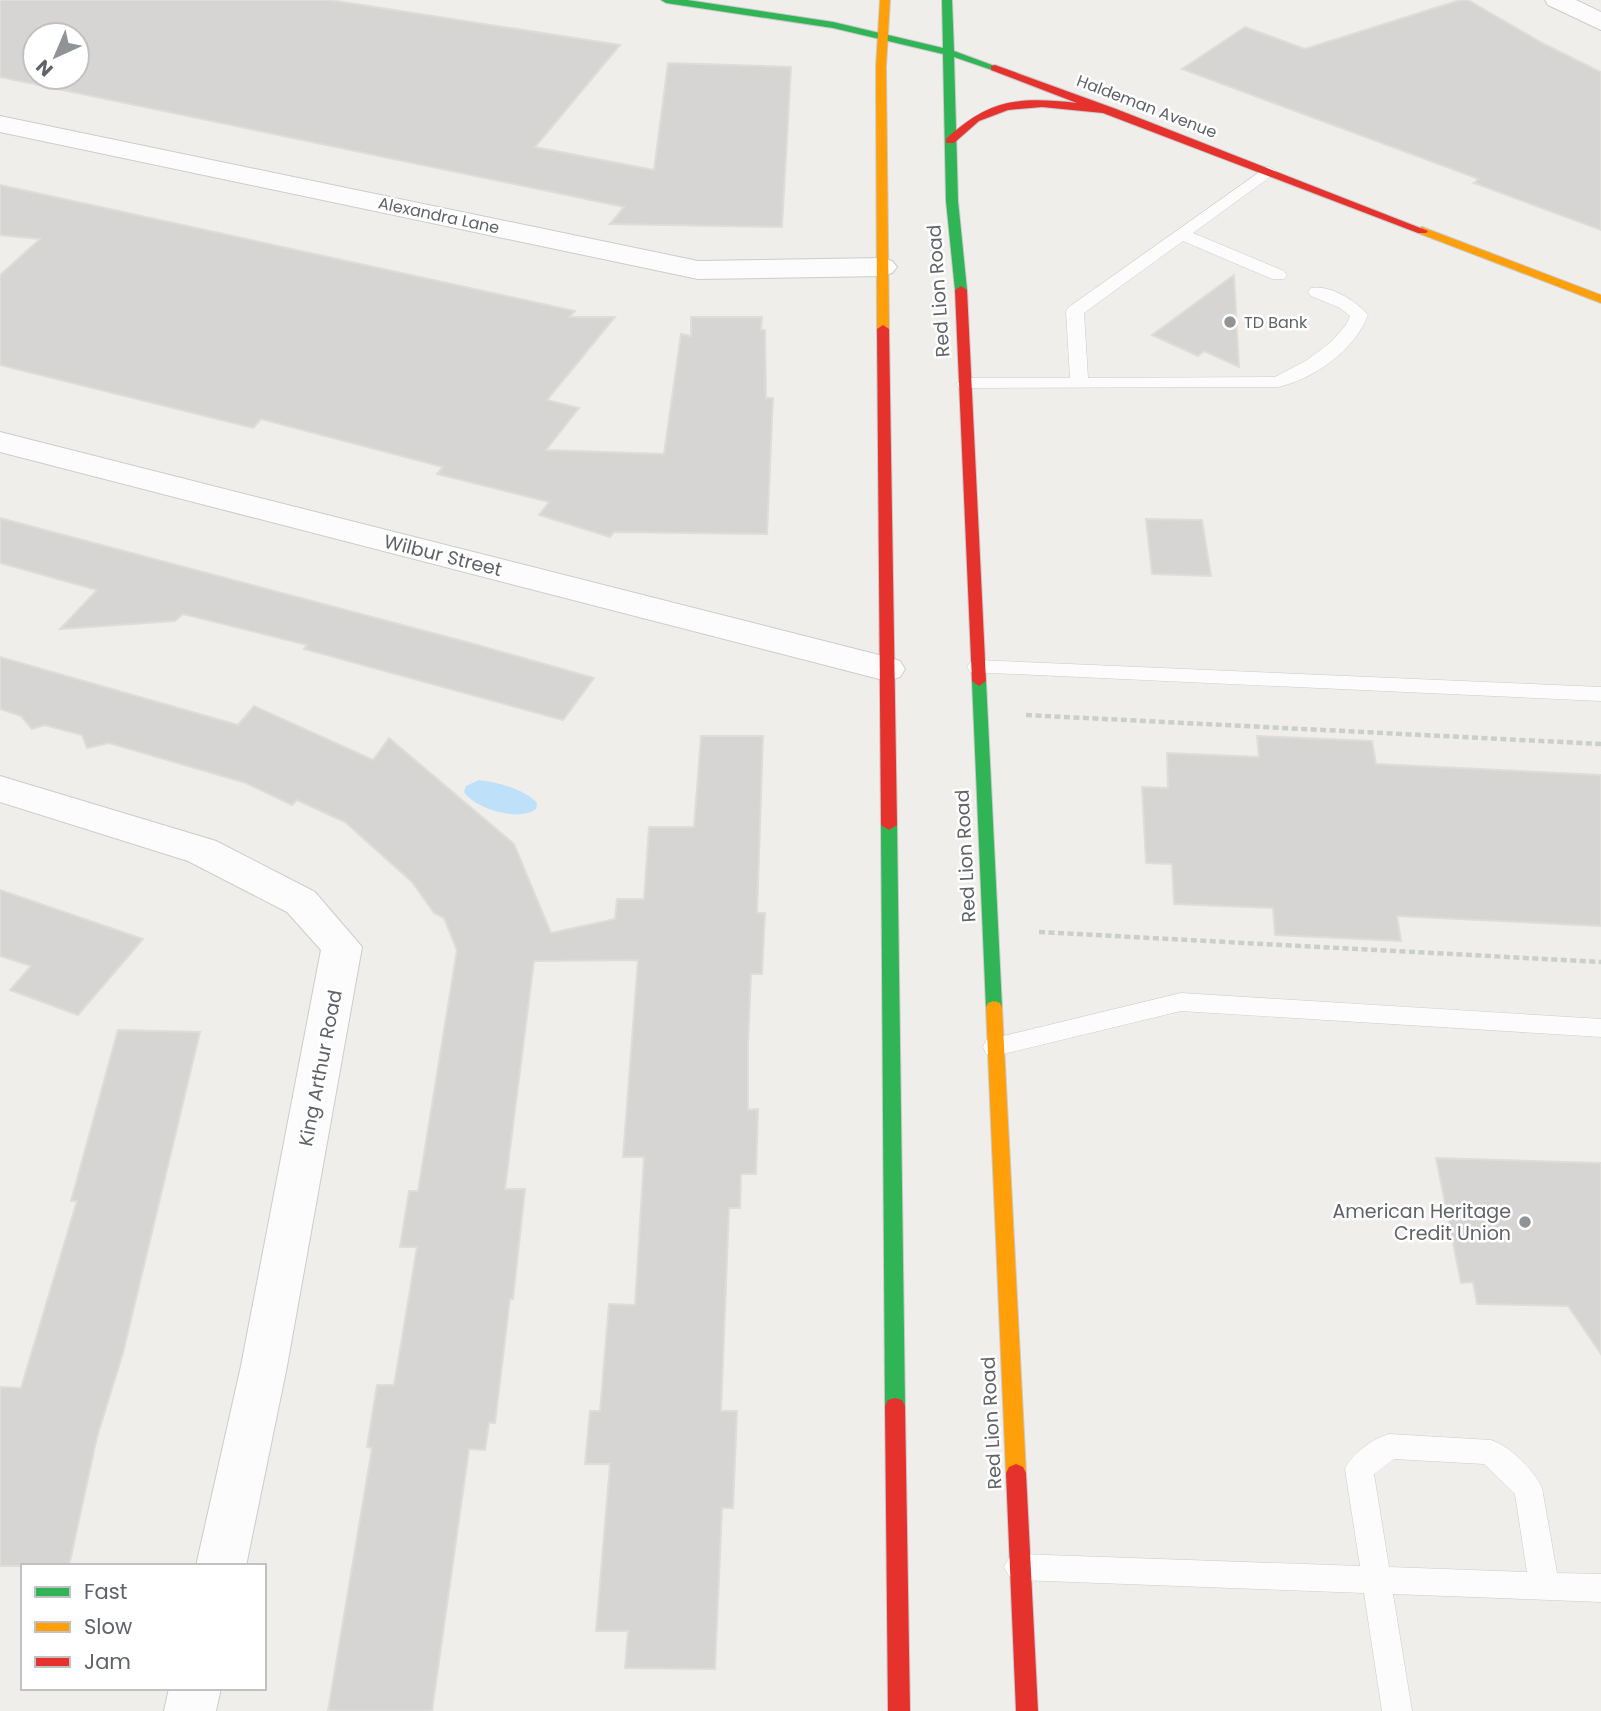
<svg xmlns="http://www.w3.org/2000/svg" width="1601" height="1711" viewBox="0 0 1601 1711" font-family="Poppins,sans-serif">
	<rect width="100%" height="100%" fill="#efeeea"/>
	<path fill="#bfe0f9" d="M 479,780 C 497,782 524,789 537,803 L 536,809 C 520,822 475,809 464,792 L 466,786 Z"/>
	<g fill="#d6d5d3" stroke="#deddd9" stroke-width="2" fill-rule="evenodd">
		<path d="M 0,0 L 330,0 L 620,45 L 535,147 L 654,170 L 668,63 L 791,67 L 782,227 L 610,224 L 624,207 L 0,77 ZM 35,35 L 77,35 L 77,77 L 35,77 Z"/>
		<polygon points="1460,0 1468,0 1544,44 1601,72 1601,230 1474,183 1479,179 1182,69 1245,27 1305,49"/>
		<polygon points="0,185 575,311 569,317 615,317 547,400 579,408 546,450 664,454 681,334 691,336 691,317 762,317 761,330 765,330 766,398 773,398 767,534 614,532 610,537 539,515 549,502 437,474 443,467 261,419 253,428 0,365 0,275 40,239 0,235"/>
		<polygon points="1234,275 1239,367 1204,351 1198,356 1152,335"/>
		<polygon points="0,518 474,644 594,678 563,720 304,649 307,645 183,614 175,621 60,629 97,590 0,563"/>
		<polygon points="1146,519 1202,520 1211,576 1152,574"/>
		<polygon points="0,657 238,725 254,706 373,760 389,738 514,844 551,933 615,919 617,899 644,899 649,827 694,827 701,736 763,736 757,913 765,913 762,974 751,974 748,1045 748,1110 758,1109 756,1174 741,1174 740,1208 729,1208 721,1411 737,1411 733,1508 722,1508 715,1669 625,1668 628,1631 596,1631 610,1464 585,1464 590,1411 600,1411 609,1304 635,1305 644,1157 623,1157 638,960 534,961 505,1189 525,1189 513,1299 510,1299 495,1423 489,1423 485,1450 469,1449 432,1711 328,1711 372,1448 367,1447 377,1385 394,1385 403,1332 417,1247 400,1247 409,1191 418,1191 457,950 444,918 434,913 412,882 345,822 297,800 292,805 246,783 109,743 87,748 82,735 44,725 32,729 21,716 0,709"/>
		<polygon points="1257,736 1372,741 1376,764 1601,775 1601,926 1397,916 1401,941 1275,935 1273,908 1174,904 1172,864 1146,863 1142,787 1168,788 1167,753 1259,757"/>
		<polygon points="0,890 143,939 78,1015 10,990 31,966 0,956"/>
		<polygon points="118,1030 200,1032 123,1353 97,1437 69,1566 0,1566 0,1387 21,1388 77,1201 71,1201"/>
		<polygon points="1436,1158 1601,1163 1601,1354 1568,1306 1477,1304 1473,1282 1461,1283"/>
	</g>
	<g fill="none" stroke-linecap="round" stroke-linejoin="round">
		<defs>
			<g id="lane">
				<path d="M 1268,166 L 1276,171 L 1274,174 L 1193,233 L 1284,271 L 1287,275 L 1284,279 L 1272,279 L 1183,241 L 1084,313 L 1088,378 L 1275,377 L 1307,360 L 1331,342 L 1346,325 L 1350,316 L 1340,308 L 1311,296 L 1308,292 L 1311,288 C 1329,284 1357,301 1368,315 C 1355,350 1314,379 1278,387 L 959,388 L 956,384 L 965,378 L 1070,378 L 1066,311 L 1069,307 Z"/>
				<polygon points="977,660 1601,687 1601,701 970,672 967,667 970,662"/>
				<polygon points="1181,993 1601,1019 1601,1037 1181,1011 995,1056 986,1054 983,1047 986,1040 995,1038"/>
				<path d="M 1389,1434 L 1491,1440 C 1510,1446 1534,1470 1542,1488 L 1557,1573 L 1601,1574 L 1601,1602 L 1393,1594 L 1412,1711 L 1382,1711 L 1364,1593 L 1019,1580 L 1009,1576 L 1004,1567 L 1009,1558 L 1019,1554 L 1360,1566 L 1345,1469 C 1352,1453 1373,1439 1389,1434 ZM 1394,1459 L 1484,1464 L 1515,1494 L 1527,1572 L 1389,1567 L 1374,1474 Z"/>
			</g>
			<g id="street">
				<polygon points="1545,0 1576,0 1601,12 1601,30 1548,5"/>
				<polygon points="0,116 698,261 882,258 892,261 897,267 892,273 882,276 698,279 0,132"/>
				<polygon points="0,432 887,657 900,661 905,669 900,677 887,681 0,452"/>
				<polygon points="0,776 216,841 315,892 362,947 287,1366 246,1566 196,1566 241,1366 321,950 287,912 188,861 0,802"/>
				<polygon points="169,1688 221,1688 216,1711 164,1711"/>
			</g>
			<g id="fast">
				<polygon points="661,0 687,0 833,22 943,48 942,0 952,0 954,51 1000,68 995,71 954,57 958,201 967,290 965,293 957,293 955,290 946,201 943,54 833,28 666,3"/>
				<polygon points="979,676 986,681 1002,1007 1000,1011 988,1011 986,1007 972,681"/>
				<polygon points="889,820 897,825 905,1406 902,1412 895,1414 888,1412 885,1406 881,825"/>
			</g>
			<g id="slow">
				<polygon points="880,0 890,0 886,67 889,329 883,333 877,329 876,67"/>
				<polygon points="1422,227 1601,295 1601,303 1418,233 1418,229"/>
				<polygon points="994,1001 1000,1003 1002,1007 1026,1473 1023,1479 1016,1482 1009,1479 1006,1473 986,1007 988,1003"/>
			</g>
			<g id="jam">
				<path d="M 995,65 L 1116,109 L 1428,231 L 1426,233 L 1418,233 L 1103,113 L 1042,107 L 1008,110 L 979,121 L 954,143 L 946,143 L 946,139 C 991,98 1019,97 1077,103 L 991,70 L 991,66 Z"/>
				<polygon points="961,286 967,290 986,681 979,686 972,681 955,290"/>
				<polygon points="883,325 889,329 897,825 889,830 881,825 877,329"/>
				<polygon points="895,1398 902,1400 905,1406 910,1711 888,1711 885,1406 888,1400"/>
				<polygon points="1016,1464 1023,1467 1026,1473 1038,1711 1016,1711 1006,1473 1009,1467"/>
			</g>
		</defs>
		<use href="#lane" stroke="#cbcccc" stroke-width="1"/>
		<use href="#street" stroke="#cbcccc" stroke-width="2"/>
		<use href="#fast" stroke="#cacacb" stroke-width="2"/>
		<use href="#slow" stroke="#cacacb" stroke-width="2"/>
		<use href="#jam" stroke="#cacacb" stroke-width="2"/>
		<g stroke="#cacfcc" stroke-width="4.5" stroke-dasharray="6 3.5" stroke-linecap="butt">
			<polyline points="1026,715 1601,744"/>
			<polyline points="1039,932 1601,962"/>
		</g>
		<use href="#lane" fill="#fdfcfc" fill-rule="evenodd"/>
		<use href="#street" fill="#fdfcfc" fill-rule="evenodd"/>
		<use href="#fast" fill="#30b455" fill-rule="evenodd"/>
		<use href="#slow" fill="#ff9f0a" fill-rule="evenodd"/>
		<use href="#jam" fill="#e5322d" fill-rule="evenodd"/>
	</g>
	<g fill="#919496" stroke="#fff" stroke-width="2.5">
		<circle cx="1230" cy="322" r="7"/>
		<circle cx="1525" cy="1222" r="7"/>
	</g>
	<g text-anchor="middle" stroke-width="5" stroke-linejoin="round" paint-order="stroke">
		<g font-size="16" fill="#5f6368" stroke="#fff">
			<text transform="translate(1147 106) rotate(21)" y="6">Haldeman Avenue</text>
			<text transform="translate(439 215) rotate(12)" y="6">Alexandra Lane</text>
		</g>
		<g font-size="16" fill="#5f6368" stroke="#fff" text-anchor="start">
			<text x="1244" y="328">TD Bank</text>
		</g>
		<g font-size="19" fill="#5f6368" stroke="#fff">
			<text transform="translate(938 291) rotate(-94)" y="7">Red Lion Road</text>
			<text transform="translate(443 555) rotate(14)" y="7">Wilbur Street</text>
			<text transform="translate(965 856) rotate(-93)" y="7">Red Lion Road</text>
			<text transform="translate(320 1068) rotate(-79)" y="7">King Arthur Road</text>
			<text transform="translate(991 1423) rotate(-93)" y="7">Red Lion Road</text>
		</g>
		<g font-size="19" fill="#5f6368" stroke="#fff" text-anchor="end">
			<text x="1511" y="1218">American Heritage<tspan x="1511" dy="22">Credit Union</tspan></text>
		</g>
	</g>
	<rect x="21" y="1564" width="245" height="126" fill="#ffffff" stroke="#bfc1c3" stroke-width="2"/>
	<rect x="35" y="1587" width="35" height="10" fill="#30b455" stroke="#bfc1c3" stroke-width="2"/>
	<text x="84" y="1599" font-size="21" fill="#5f6368">Fast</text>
	<rect x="35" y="1622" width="35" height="10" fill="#ff9f0a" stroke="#bfc1c3" stroke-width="2"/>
	<text x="84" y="1634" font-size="21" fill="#5f6368">Slow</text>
	<rect x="35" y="1657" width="35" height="10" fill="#e5322d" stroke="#bfc1c3" stroke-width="2"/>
	<text x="84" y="1669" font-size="21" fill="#5f6368">Jam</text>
	<g transform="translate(56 56) rotate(224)"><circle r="33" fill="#ffffff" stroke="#bfc1c3" stroke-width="2"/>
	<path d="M0-5L12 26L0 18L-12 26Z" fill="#919496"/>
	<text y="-10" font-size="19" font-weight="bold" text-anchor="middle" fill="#5f6368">N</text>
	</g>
</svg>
